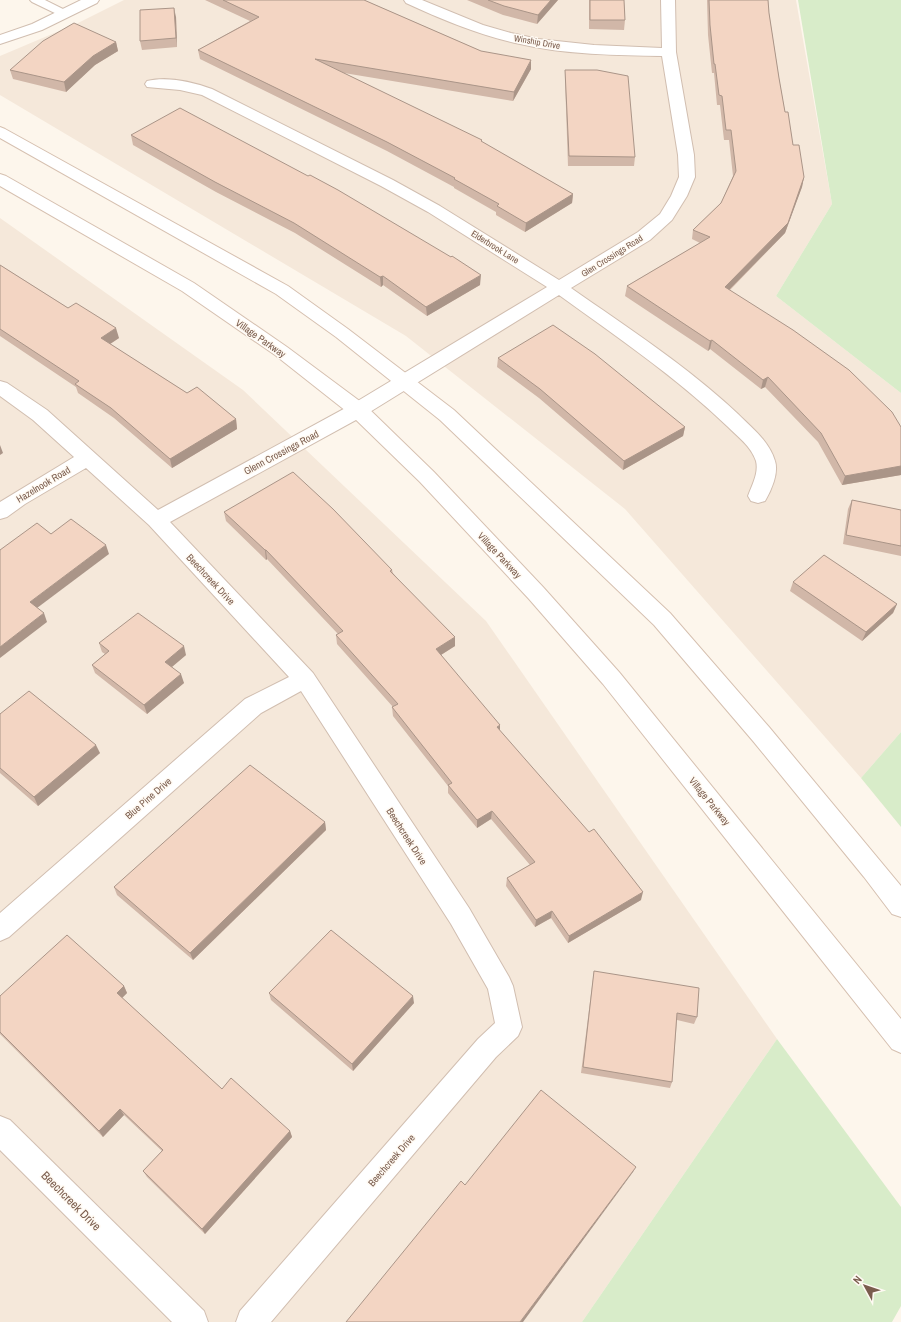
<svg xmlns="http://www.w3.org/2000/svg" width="901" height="1322" viewBox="0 0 901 1322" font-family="'Archivo Narrow',sans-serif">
	<rect width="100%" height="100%" fill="#fdf6ec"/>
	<g fill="#f5e8da">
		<polygon points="124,0 796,0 832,204 776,296 901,393 901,732 861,778 625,509 406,336 0,95 0,56 78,23"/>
		<polygon points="0,218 243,390 486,621 777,1039 582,1322 0,1322"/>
	</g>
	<g fill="#d8ecc9">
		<polygon points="798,0 901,0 901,393 776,296 832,204"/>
		<polygon points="901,732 901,827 861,778"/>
		<polygon points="777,1039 901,1207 901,1306 892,1322 582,1322"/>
	</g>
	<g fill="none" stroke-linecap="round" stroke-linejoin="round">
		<defs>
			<polygon id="service" points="30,0 45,0 69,12 71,14 69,16 61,16 32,2"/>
			<g id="minor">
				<polygon points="81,0 99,0 97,3 42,30 0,44 0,35 32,24"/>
				<path d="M 404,0 L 422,0 L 483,25 L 511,33 L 538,39 L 594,45 L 662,48 L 661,0 L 675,0 L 676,52 L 694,155 L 695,177 L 687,196 L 672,220 L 650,240 L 571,288 C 628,328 687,366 738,414 C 752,428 769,441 775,461 C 779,473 771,491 765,501 L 758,503 L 751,501 L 748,496 C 752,485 759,473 756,461 C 751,446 738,437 727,426 C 676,377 617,337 559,295 L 365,415 L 170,522 L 313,673 L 469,908 L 509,977 L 513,986 L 522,1027 L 518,1036 L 496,1057 L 271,1322 L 236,1322 L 240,1311 L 478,1039 L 495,1023 L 488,989 L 451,924 L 301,691 L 261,713 L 9,937 L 0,941 L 0,913 L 245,699 L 289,677 L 149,525 L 86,468 L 25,504 L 7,517 L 0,519 L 0,502 L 74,457 L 33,420 L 0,396 L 0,381 L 7,383 L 47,410 L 158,510 L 351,405 L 547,287 L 428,212 L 381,186 L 202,95 L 180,90 L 147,87 L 145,84 L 147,81 C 167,76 193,82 212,89 L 393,180 L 440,206 L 559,280 L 638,232 L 660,214 L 671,196 L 679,177 L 678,155 L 662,56 C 615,55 567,55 520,44 C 481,36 443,20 406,3 Z"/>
				<polygon points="0,1116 10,1120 204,1311 208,1322 172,1322 0,1150"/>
			</g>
			<g id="secondary">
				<polygon points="0,127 5,129 288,286 348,329 454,410 670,613 769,727 901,886 901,917 892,914 864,877 753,741 654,625 440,420 336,337 276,294 0,138"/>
				<polygon points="0,174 6,176 194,283 287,347 365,405 434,472 543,587 619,672 901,1019 901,1053 892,1049 603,684 529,599 420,482 351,415 275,355 182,291 0,186"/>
			</g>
		</defs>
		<use href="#service" stroke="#d1beb0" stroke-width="2"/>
		<use href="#minor" stroke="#d1beb0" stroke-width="2"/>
		<use href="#secondary" stroke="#d6c0b0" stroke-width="2"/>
		<use href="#service" fill="#fff" fill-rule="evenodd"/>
		<use href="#minor" fill="#fff" fill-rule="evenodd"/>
		<use href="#secondary" fill="#fff" fill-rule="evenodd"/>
	</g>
	<g fill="#d1b7a8">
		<polygon points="205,0 364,0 481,51 531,69 513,101 344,73 482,142 573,194 572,203 525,232 496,215 496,212 454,188 454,187 387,151 200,59 198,50 250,21"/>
		<polygon points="467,0 558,0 537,24 503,15"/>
		<polygon points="589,0 624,0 625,20 624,30 589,29"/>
		<polygon points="707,0 768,0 769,13 779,78 785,112 793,145 804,177 802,187 785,233 730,290 901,427 901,475 842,485 818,442 765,387 761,389 710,349 708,351 625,296 627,286 700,243 692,239 693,230 721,203 733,176 729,140 724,140 720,105 717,105 714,73 712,73 708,35"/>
		<polygon points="176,17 177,47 142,50 140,41"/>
		<polygon points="116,42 118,51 95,65 66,92 13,79 10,70"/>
		<polygon points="565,70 635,157 634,166 568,166 565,79"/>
		<polygon points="131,135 480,285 427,316 383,285 381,287 295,233 216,192 133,145"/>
		<polygon points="0,265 68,308 119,338 110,344 187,393 236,419 237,429 172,468 114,418 78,393 76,387 0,336"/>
		<polygon points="498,358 685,427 683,436 623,470 539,398 497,367"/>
		<polygon points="852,500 901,510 901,556 843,544 848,509"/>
		<polygon points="224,512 392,570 393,573 455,646 441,655 500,731 641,900 568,943 551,918 535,927 506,886 507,878 530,865 491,819 477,828 448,793 448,786 393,716 392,707 393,707 337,644 336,635 338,634 267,559 266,560 226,521"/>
		<polygon points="793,582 897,604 893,613 862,641 790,591"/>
		<polygon points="99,643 186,655 172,667 184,683 147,714 95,673 92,665 105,654 102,652"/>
		<polygon points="0,714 100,753 38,806 0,773"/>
		<polygon points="325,822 326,830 193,960 117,895 114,887"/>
		<polygon points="594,971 697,1017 694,1024 677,1020 672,1082 670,1088 581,1073 593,978"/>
		<polygon points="124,986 127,993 122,998 222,1089 290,1131 292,1137 205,1234 147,1177 143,1171 162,1151 124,1115 103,1137 0,1034 0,996"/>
		<polygon points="269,993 414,1003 353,1071 271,1000"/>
	</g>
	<g fill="#aa9588">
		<polygon points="551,0 558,0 537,24 538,15"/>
		<polygon points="174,8 176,17 177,47 176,38"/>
		<polygon points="116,42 118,51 95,65 66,92 64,82 93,56"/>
		<polygon points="531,60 531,69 513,101 514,92"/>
		<polygon points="804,177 802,187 785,233 723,296 725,287"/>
		<polygon points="573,194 572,203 525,232 526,223"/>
		<polygon points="481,275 480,285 427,316 426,307"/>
		<polygon points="383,276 383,285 381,287 380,277"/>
		<polygon points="116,328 119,338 104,348 101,338"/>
		<polygon points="712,340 710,349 708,351 710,341"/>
		<polygon points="768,377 765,387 761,389 763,380"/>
		<polygon points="236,419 237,429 172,468 170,459"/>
		<polygon points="685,427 683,436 623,470 624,461"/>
		<polygon points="0,445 3,453 0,455"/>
		<polygon points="901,466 901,475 842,485 845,476"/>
		<polygon points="106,545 109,554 33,611 30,602"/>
		<polygon points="265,550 266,550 267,559 266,560"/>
		<polygon points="897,604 893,613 862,641 866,632"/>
		<polygon points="44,613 47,622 0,658 0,647"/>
		<polygon points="455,637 455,646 436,658 436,649"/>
		<polygon points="184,646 186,655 167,671 165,662"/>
		<polygon points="181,674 184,683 147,714 144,705"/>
		<polygon points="500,725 500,733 497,727"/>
		<polygon points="96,745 100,753 38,806 34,797"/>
		<polygon points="492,811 491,819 477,828 477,820"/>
		<polygon points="325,822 326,830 193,960 190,953"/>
		<polygon points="643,892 641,900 568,943 569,936"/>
		<polygon points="552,911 551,918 535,927 536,920"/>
		<polygon points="124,986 127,993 120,1000 117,993"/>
		<polygon points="413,996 414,1003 353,1071 352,1064"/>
		<polygon points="120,1109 124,1115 103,1137 99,1131"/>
		<polygon points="290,1131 292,1137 205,1234 202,1229"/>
		<polygon points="636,1167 633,1172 523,1322 520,1322"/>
	</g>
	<g fill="#f3d5c3" stroke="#aa9588">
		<polygon points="223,0 364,0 481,51 531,60 514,92 315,59 482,140 481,141 573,194 526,223 497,206 499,204 454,179 455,178 387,142 198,50 259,17"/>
		<polygon points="488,0 551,0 538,15 504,6"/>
		<polygon points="590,0 624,0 625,20 590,20"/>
		<polygon points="709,0 768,0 769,13 779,78 785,112 788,112 793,145 799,145 804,177 788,223 725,287 793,330 849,370 892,412 901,427 901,466 845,476 821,433 768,377 763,380 712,340 710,341 627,286 710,237 693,230 721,203 736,171 731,130 726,130 722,96 719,95 715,64 714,64 710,25"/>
		<polygon points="174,8 176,38 140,41 140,10"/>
		<polygon points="74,23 116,42 93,56 64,82 10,70 43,41"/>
		<polygon points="565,70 597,70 628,76 635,157 569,156"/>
		<polygon points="180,108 308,176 310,175 338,190 451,257 452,256 481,275 426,307 383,276 380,277 294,223 215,182 131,135"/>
		<polygon points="0,265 68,308 76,303 116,328 101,338 187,393 197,387 236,419 170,459 111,408 75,384 79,381 0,329"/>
		<polygon points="553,325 595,354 685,427 624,461 540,389 498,358"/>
		<polygon points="293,472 333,509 392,570 390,571 455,637 436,649 500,725 497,727 589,832 594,829 643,892 569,936 552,911 536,920 507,878 535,862 492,811 477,820 448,785 452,783 392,707 398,704 336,635 343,631 266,550 265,550 224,512"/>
		<polygon points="852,500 901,510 901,546 846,535"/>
		<polygon points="71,519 106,545 30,602 44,613 0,647 0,550 37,523 51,534"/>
		<polygon points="824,555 897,604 866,632 793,582"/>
		<polygon points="138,613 184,646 165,662 181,674 144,705 92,665 109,651 99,643"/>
		<polygon points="29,691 96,745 34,797 0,768 0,714"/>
		<polygon points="250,765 325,822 190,953 114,887"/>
		<polygon points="331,930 413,996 352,1064 269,993"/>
		<polygon points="67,935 124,986 117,993 222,1089 231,1078 290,1131 202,1229 143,1171 163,1150 120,1109 99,1131 0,1032 0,996"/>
		<polygon points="594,971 699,988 697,1017 677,1013 672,1082 583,1067"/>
		<polygon points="541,1090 636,1167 520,1322 346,1322 461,1181 465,1185"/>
	</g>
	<g text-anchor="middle" stroke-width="3" stroke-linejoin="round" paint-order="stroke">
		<g font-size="9" fill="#7a5c4d" stroke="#fffaf3">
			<text transform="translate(537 42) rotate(10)" y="3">Winship Drive</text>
			<text transform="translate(495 247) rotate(32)" y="3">Elderbrook Lane</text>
			<text transform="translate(612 256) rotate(-32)" y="3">Glen Crossings Road</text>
		</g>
		<g font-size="10" fill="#7a5c4d" stroke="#fffaf3">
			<text transform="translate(261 338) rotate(35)" y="4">Village Parkway</text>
			<text transform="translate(281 452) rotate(-28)" y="4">Glenn Crossings Road</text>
			<text transform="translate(43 484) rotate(-31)" y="4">Hazelnook Road</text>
			<text transform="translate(500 555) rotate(47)" y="4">Village Parkway</text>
			<text transform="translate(211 579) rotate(47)" y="4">Beechcreek Drive</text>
			<text transform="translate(148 798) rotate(-41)" y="4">Blue Pine Drive</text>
			<text transform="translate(710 801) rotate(51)" y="4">Village Parkway</text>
			<text transform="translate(407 836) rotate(57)" y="4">Beechcreek Drive</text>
			<text transform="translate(391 1160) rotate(-49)" y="4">Beechcreek Drive</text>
		</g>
		<g font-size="12" fill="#7a5c4d" stroke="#fffaf3">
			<text transform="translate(71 1201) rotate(45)" y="4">Beechcreek Drive</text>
		</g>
	</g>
	<g transform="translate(865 1286) rotate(310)" stroke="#fffaf3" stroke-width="3" paint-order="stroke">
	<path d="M0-3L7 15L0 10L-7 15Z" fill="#7a5c4d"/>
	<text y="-6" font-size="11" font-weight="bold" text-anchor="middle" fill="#7a5c4d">N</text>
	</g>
</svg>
